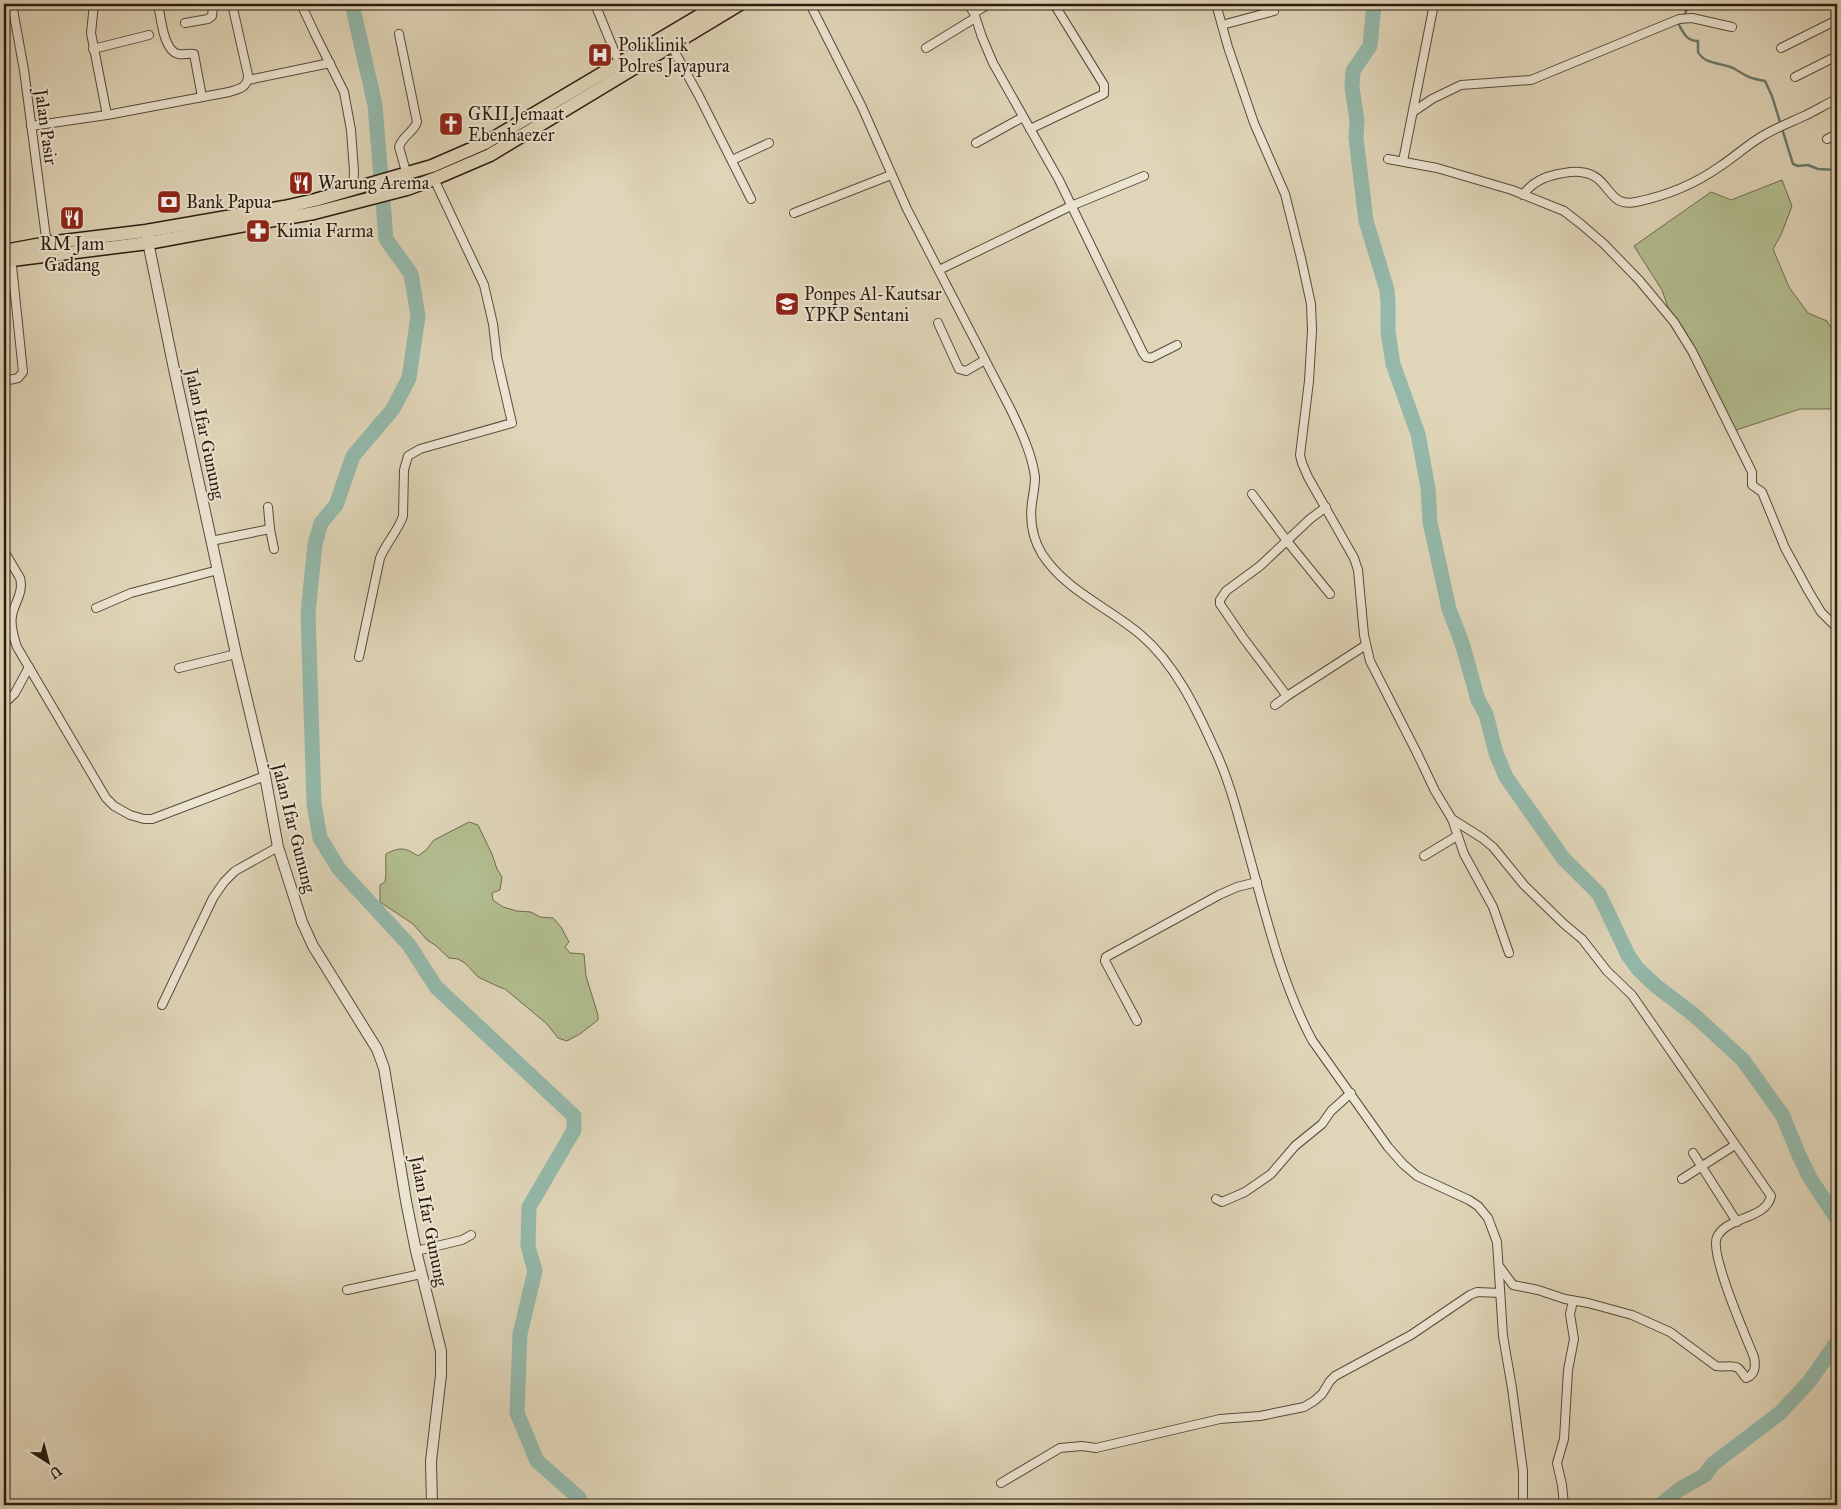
<svg xmlns="http://www.w3.org/2000/svg" width="1841" height="1509" viewBox="0 0 1841 1509" font-family="'IM FELL Great Primer',serif">
	<rect width="100%" height="100%" fill="#e0d5b8"/>
	<filter id="stains"><feTurbulence type="fractalNoise" baseFrequency=".004" numOctaves="4"/><feColorMatrix values="0 0 0 0 .2 0 0 0 0 .09 0 0 0 0 .02 0 0 0 .5 -.17"/></filter>
	<radialGradient id="worn" r=".72"><stop offset=".6" stop-color="#630" stop-opacity="0"/><stop offset="1" stop-color="#630" stop-opacity=".3"/></radialGradient>
	<g fill="#b2bd8f" stroke="#6e6c4f">
		<polygon points="1782,180 1792,206 1781,235 1773,249 1789,287 1808,313 1827,321 1837,338 1837,409 1800,409 1736,430 1704,369 1668,307 1662,290 1634,246 1711,192 1731,200"/>
		<path d="M 469,822 L 478,825 L 492,854 L 497,869 L 502,877 L 500,890 L 492,893 L 493,900 L 503,907 L 517,911 L 531,912 L 540,917 L 553,918 L 561,927 L 569,942 L 565,947 L 570,953 L 584,954 L 586,976 L 598,1015 L 598,1020 L 580,1034 L 567,1041 L 558,1038 L 547,1024 L 505,989 L 497,986 L 478,977 L 465,963 L 458,959 L 449,958 L 435,945 L 427,940 L 413,924 L 380,902 L 380,885 L 385,882 C 387,873 385,864 386,854 C 399,847 405,847 418,856 L 426,850 L 434,840 Z"/>
	</g>
	<g fill="none" stroke-linecap="round" stroke-linejoin="round">
		<g stroke="#6a7a6d" stroke-width="2.5">
			<polyline points="1684,16 1689,4"/>
			<path d="M 1678,20 L 1678,23 C 1683,32 1686,41 1698,41 L 1698,52 C 1706,66 1723,62 1735,69 C 1748,77 1749,78 1765,81 L 1772,96 L 1793,164 L 1798,166 L 1808,165 L 1818,169 L 1837,170"/>
		</g>
		<g stroke="#94b9ab" stroke-width="15">
			<polyline points="352,4 375,105 386,239 411,274 418,316 409,378 393,409 353,456 336,505 321,523 315,544 308,613 314,804 320,838 339,869 409,945 436,987 574,1116 574,1130 529,1207 528,1246 535,1271 520,1334 517,1413 537,1461 579,1498 582,1505"/>
			<polyline points="1374,4 1370,46 1353,71 1352,87 1357,121 1356,138 1366,221 1387,290 1388,302 1388,332 1393,364 1418,434 1428,488 1430,522 1449,609 1462,643 1478,700 1486,714 1496,753 1506,777 1563,858 1599,894 1628,955 1638,969 1656,986 1694,1015 1742,1059 1753,1074 1783,1116 1798,1153 1810,1178 1837,1219"/>
			<polyline points="1660,1505 1680,1489 1705,1475 1713,1464 1780,1413 1809,1382 1837,1342"/>
		</g>
		<defs>
			<g id="minor">
				<polyline points="12,4 24,70 47,245"/>
				<polyline points="94,4 91,33 107,115"/>
				<path d="M 158,4 C 161,17 163,50 178,54 C 183,55 188,53 194,54 L 202,97"/>
				<polyline points="301,4 315,34 344,92 351,130 354,171 353,189"/>
				<polyline points="595,4 620,65"/>
				<path d="M 810,4 L 862,107 L 907,209 L 1011,410 C 1021,431 1032,454 1035,477 C 1035,484 1034,490 1033,496 C 1029,517 1031,536 1042,554 C 1066,591 1108,607 1141,635 C 1175,664 1196,708 1214,748 C 1227,775 1235,804 1243,833 C 1263,903 1278,976 1312,1040 L 1388,1147 L 1403,1164 L 1417,1176 L 1469,1200 L 1478,1206 L 1488,1218 L 1497,1242 L 1503,1336 L 1512,1388 L 1523,1471 L 1523,1505"/>
				<polyline points="968,4 974,13 982,37 993,63 1059,180 1143,353 1146,357 1151,358 1177,345"/>
				<path d="M 1216,4 L 1228,47 L 1254,123 L 1285,194 L 1301,258 L 1311,304 L 1312,330 L 1309,381 L 1300,455 L 1302,463 L 1308,477 L 1354,558 L 1358,570 L 1364,635 L 1370,661 L 1417,753 L 1435,791 L 1452,819 L 1482,838 L 1493,847 L 1524,885 L 1564,924 L 1582,939 L 1607,971 L 1632,995 L 1771,1196 C 1768,1210 1754,1214 1742,1219 C 1733,1223 1722,1227 1717,1237 C 1709,1253 1746,1337 1754,1357 C 1756,1366 1755,1375 1746,1378 C 1743,1375 1741,1370 1738,1368 C 1732,1364 1723,1368 1716,1366 L 1670,1332 L 1632,1315 L 1588,1303 L 1565,1299 L 1538,1290 L 1513,1285 L 1499,1266"/>
				<polyline points="974,13 989,4"/>
				<polyline points="185,23 208,19 212,16 213,7 217,4"/>
				<polyline points="1222,25 1274,11"/>
				<path d="M 399,34 L 417,122 C 414,132 402,136 399,147 L 407,175"/>
				<polyline points="671,45 699,96 751,199"/>
				<polyline points="926,48 975,18"/>
				<polyline points="1781,48 1837,20"/>
				<polyline points="93,49 149,35"/>
				<polyline points="1795,77 1837,56"/>
				<polyline points="248,80 330,63"/>
				<polyline points="1413,112 1432,99 1461,85 1531,80 1679,19 1692,18 1732,27"/>
				<path d="M 31,126 L 107,115 L 229,92 C 240,89 248,87 248,75 L 232,4"/>
				<polyline points="1030,129 1104,94 1104,85 1054,4"/>
				<polyline points="1827,139 1837,134"/>
				<polyline points="976,143 1023,117"/>
				<polyline points="1388,159 1437,168 1512,190 1564,211 1582,225 1604,244 1639,280 1674,322 1692,351 1752,472 1752,485 1762,492 1785,548 1809,592 1821,612 1837,628"/>
				<polyline points="732,160 769,143"/>
				<polyline points="1403,161 1434,4"/>
				<path d="M 1523,195 C 1531,183 1543,177 1558,174 C 1565,173 1572,171 1580,172 C 1612,175 1605,208 1636,202 C 1665,196 1695,184 1719,167 C 1735,157 1749,143 1766,134 C 1778,127 1791,122 1804,116 C 1815,111 1826,104 1837,99"/>
				<polyline points="794,213 891,175"/>
				<polyline points="939,270 1071,206 1144,176"/>
				<polyline points="938,323 959,369 966,371 985,360"/>
				<polyline points="4,381 18,378 23,372 11,256"/>
				<polyline points="1252,494 1287,541 1330,594"/>
				<polyline points="1326,507 1310,519 1260,566 1226,591 1220,600 1220,604 1244,639 1287,696 1366,645"/>
				<polyline points="270,529 274,549"/>
				<polyline points="211,541 270,529 268,507"/>
				<path d="M 4,551 L 20,578 C 24,593 14,603 12,616 C 10,626 14,638 17,647 L 106,798 L 114,806 L 130,815 L 144,819 L 152,819 L 265,776"/>
				<polyline points="96,608 131,593 218,570"/>
				<path d="M 359,657 L 380,558 C 386,543 398,531 403,516 L 404,470 L 408,456 L 420,449 L 512,423 L 497,358 L 493,324 L 484,285 L 434,179"/>
				<polyline points="179,668 236,654"/>
				<polyline points="4,704 15,693 29,667"/>
				<polyline points="1275,705 1287,696"/>
				<polyline points="1452,819 1464,854 1493,907 1509,953"/>
				<polyline points="1424,856 1457,836"/>
				<polyline points="162,1005 213,898 224,882 235,871 278,847"/>
				<polyline points="1137,1021 1105,961 1106,957 1219,895 1237,887 1257,882"/>
				<polyline points="1693,1153 1737,1222"/>
				<polyline points="1682,1179 1735,1145"/>
				<polyline points="1216,1199 1222,1202 1245,1192 1271,1174 1295,1146 1322,1124 1331,1111 1351,1093"/>
				<polyline points="416,1251 462,1240 471,1235"/>
				<polyline points="347,1290 421,1274"/>
				<polyline points="1001,1483 1060,1448 1082,1446 1096,1448 1220,1419 1260,1416 1304,1407 1314,1401 1322,1394 1330,1381 1335,1376 1411,1335 1470,1295 1477,1292 1500,1293"/>
				<polyline points="1564,1505 1562,1485 1557,1463 1564,1439 1568,1370 1574,1339 1570,1314 1573,1301"/>
			</g>
			<polyline id="tertiary" points="147,237 174,369 236,654 265,776 278,847 302,922 313,946 377,1049 384,1068 406,1201 416,1251 441,1351 441,1375 431,1461 432,1505"/>
			<g id="trunk">
				<polyline points="4,251 47,243 146,231 284,207 315,200 432,166 485,143 719,4"/>
				<polyline points="4,261 148,243 240,226 314,213 407,189 434,179 490,155 740,4"/>
			</g>
		</defs>
		<use href="#minor" stroke="#584a39" stroke-width="10"/>
		<use href="#tertiary" stroke="#584a39" stroke-width="12"/>
		<use href="#trunk" stroke="#2a1c0f" stroke-width="15"/>
		<use href="#minor" stroke="#ebe4d1" stroke-width="8"/>
		<use href="#tertiary" stroke="#ebe4d1" stroke-width="10"/>
		<use href="#trunk" stroke="#e0d5b8" stroke-width="12"/>
	</g>
	<defs>
		<symbol id="hospital-square" viewBox="-11 -11 22 22"><rect x="-9" y="-9" width="18" height="18" rx="4" fill="#8f2418" stroke="#ebe4d1"/><path d="M-5-5h3v3.5h4V-5h3V5h-3V1.5h-4V5h-3Z" fill="#fff"/></symbol>
		<symbol id="church-square" viewBox="-11 -11 22 22"><rect x="-9" y="-9" width="18" height="18" rx="4" fill="#8f2418" stroke="#ebe4d1"/><path d="M-1.2-6h2.4v3.5h3.3v2.4h-3.3V6h-2.4V-.1h-3.3v-2.4h3.3Z" fill="#fff"/></symbol>
		<symbol id="restaurant-square" viewBox="-11 -11 22 22"><rect x="-9" y="-9" width="18" height="18" rx="4" fill="#8f2418" stroke="#ebe4d1"/><path d="M-5-6h1v4h1v-4h1v4h1v-4h1v5L-1.5 .5V6h-2V.5L-5-1ZM5-6V6H3V1.5H1.5Q1.5-4 5-6Z" fill="#fff"/></symbol>
		<symbol id="bank-square" viewBox="-11 -11 22 22"><rect x="-9" y="-9" width="18" height="18" rx="4" fill="#8f2418" stroke="#ebe4d1"/><path d="M-6-4H6V4H-6ZM0-2.3a2.3 2.3 0 1 0 0 4.6a2.3 2.3 0 1 0 0-4.6Z" fill="#fff"/></symbol>
		<symbol id="pharmacy-square" viewBox="-11 -11 22 22"><rect x="-9" y="-9" width="18" height="18" rx="4" fill="#8f2418" stroke="#ebe4d1"/><path d="M-2-6h4v4h4v4h-4v4h-4v-4h-4v-4h4Z" fill="#fff"/></symbol>
		<symbol id="school-square" viewBox="-11 -11 22 22"><rect x="-9" y="-9" width="18" height="18" rx="4" fill="#8f2418" stroke="#ebe4d1"/><path d="M0-5L7-2L0 1L-7-2ZM-4 1L0 2.5L4 1V4Q0 6-4 4Z" fill="#fff"/></symbol>
	</defs>
	<g fill-rule="evenodd">
		<use href="#hospital-square" x="586" y="41" width="28" height="28"/>
		<use href="#church-square" x="437" y="110" width="28" height="28"/>
		<use href="#restaurant-square" x="287" y="169" width="28" height="28"/>
		<use href="#bank-square" x="155" y="188" width="28" height="28"/>
		<use href="#restaurant-square" x="58" y="204" width="28" height="28"/>
		<use href="#pharmacy-square" x="244" y="217" width="28" height="28"/>
		<use href="#school-square" x="773" y="290" width="28" height="28"/>
	</g>
	<g text-anchor="middle" stroke-width="4" stroke-linejoin="round" paint-order="stroke">
		<g font-size="18" fill="#2a1c0f" stroke="#ebe4d1" text-anchor="start">
			<text x="618" y="51">Poliklinik<tspan x="618" dy="21">Polres Jayapura</tspan></text>
			<text x="468" y="120">GKII Jemaat<tspan x="468" dy="21">Ebenhaezer</tspan></text>
			<text x="318" y="189">Warung Arema</text>
			<text x="186" y="208">Bank Papua</text>
			<text x="276" y="237">Kimia Farma</text>
			<text x="72" y="250" text-anchor="middle">RM Jam<tspan x="72" dy="21">Gadang</tspan></text>
			<text x="804" y="300">Ponpes Al-Kautsar<tspan x="804" dy="21">YPKP Sentani</tspan></text>
		</g>
		<g font-size="18" fill="#2a1c0f" stroke="#ebe4d1">
			<text transform="translate(46 127) rotate(82)" y="6">Jalan Pasir</text>
			<text transform="translate(205 434) rotate(78)" y="6">Jalan Ifar Gunung</text>
			<text transform="translate(294 828) rotate(76)" y="6">Jalan Ifar Gunung</text>
			<text transform="translate(429 1221) rotate(79)" y="6">Jalan Ifar Gunung</text>
		</g>
	</g>
	<rect width="1841" height="1509" fill="none" stroke="#e0d5b8" stroke-width="20"/>
	<rect x="5" y="5" width="1831" height="1499" fill="none" stroke="#2a1c0f" stroke-width="2.5"/>
	<rect x="10" y="10" width="1821" height="1489" fill="none" stroke="#2a1c0f"/>
	<g transform="translate(48 1462) rotate(144)" stroke="#ebe4d1" stroke-width="4" paint-order="stroke">
	<path d="M0-4L9 19L0 12L-9 19Z" fill="#2a1c0f"/>
	<text y="-8" font-size="14" font-weight="bold" text-anchor="middle" fill="#2a1c0f">U</text>
	</g>
	<rect width="100%" height="100%" filter="url(#stains)"/>
	<rect width="100%" height="100%" fill="url(#worn)"/>
</svg>
